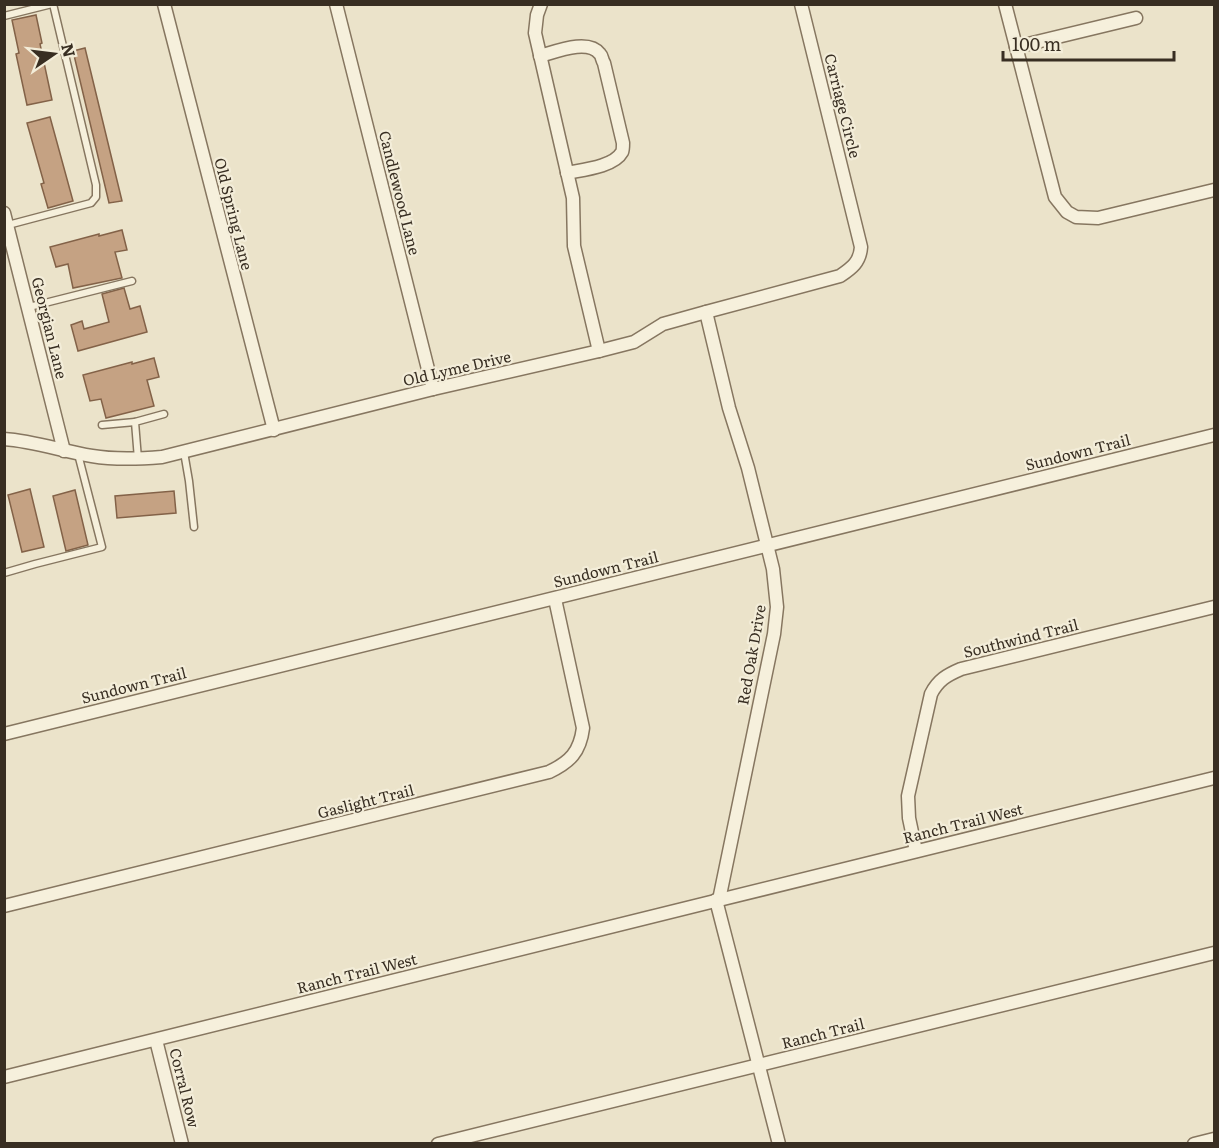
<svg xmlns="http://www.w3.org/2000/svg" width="1219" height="1148" viewBox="0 0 1219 1148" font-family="Literata,serif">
	<rect width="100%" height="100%" fill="#ebe3ca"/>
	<g fill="#c5a283" stroke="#836248" stroke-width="1.5">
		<polygon points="36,15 42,43 40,44 52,100 27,105 16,54 19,53 12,20"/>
		<polygon points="85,48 122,201 109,203 73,51"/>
		<polygon points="50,117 73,201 48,208 41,184 44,183 27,123"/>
		<polygon points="122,230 127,250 115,252 122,278 73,288 68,264 56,267 50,247 99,234 99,236"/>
		<polygon points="124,288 130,309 140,306 147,332 78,351 71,325 82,321 84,329 109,322 102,294"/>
		<polygon points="154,358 159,377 147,380 154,406 106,418 101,399 90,401 83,375 132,362 132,364"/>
		<polygon points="30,489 44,547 22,552 8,495"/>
		<polygon points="75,490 88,545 66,551 53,496"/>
		<polygon points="174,491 176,513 117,518 115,496"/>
	</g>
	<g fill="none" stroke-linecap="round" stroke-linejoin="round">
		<defs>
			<g id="lane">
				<polyline points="4,16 52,4"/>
				<polyline points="8,225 91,203 96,197 96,185 53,4"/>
				<polyline points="29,307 132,281"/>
				<polyline points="102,425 135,422"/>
				<polyline points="184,452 189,481 194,527"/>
				<polyline points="138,459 135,422 164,414"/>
				<polyline points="4,573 35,564 102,547 78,454"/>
			</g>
			<g id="street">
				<polyline points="164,4 274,430"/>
				<polyline points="336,4 433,389"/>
				<polyline points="541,4 537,15 535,33 573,198 574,246 599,351"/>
				<polyline points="1005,4 1055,197 1067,212 1076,217 1098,218 1214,190"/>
				<polyline points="1016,47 1136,18"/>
				<path d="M 540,56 C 555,52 588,38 600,54 C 602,56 602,60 604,63 L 623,143 C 623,145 623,150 622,152 C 614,167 581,170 567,173"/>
				<polyline points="4,213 64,451"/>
				<polyline points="706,312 729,408 748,468 773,569 777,607 774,634 719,900"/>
				<path d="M 4,439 C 34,441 62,451 92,456 C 115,460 138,459 162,457 L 433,389 L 599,351 L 634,342 L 663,324 L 706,312 L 840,276 C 852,268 860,262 861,247 L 801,4"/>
				<polyline points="4,734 1214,435"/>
				<path d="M 916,851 L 909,818 L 908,796 L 931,694 C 938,680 947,675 961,669 L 1214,607"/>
				<polyline points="716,900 779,1144"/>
				<path d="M 4,906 L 549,772 C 570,762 580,752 583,728 L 555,599"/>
				<polyline points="156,1040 182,1144"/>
				<polyline points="4,1077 719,900 1214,778"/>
				<polyline points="438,1144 1214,953"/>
				<polyline points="1194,1144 1214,1139"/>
			</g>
		</defs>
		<use href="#lane" stroke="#867660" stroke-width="9"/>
		<use href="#street" stroke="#867660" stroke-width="15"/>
		<use href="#lane" stroke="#f6f0dc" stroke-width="6"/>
		<use href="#street" stroke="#f6f0dc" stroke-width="12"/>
	</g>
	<g text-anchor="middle" stroke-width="4.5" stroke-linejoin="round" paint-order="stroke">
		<g font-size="15" fill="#382e22" stroke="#f3edd9">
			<text transform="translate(842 106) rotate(76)" y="5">Carriage Circle</text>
			<text transform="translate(399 193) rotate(76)" y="5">Candlewood Lane</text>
			<text transform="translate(233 214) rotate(76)" y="5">Old Spring Lane</text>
			<text transform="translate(49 328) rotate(76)" y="5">Georgian Lane</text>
			<text transform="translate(457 369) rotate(-13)" y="5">Old Lyme Drive</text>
			<text transform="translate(1078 453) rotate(-14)" y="5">Sundown Trail</text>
			<text transform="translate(606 570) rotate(-14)" y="5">Sundown Trail</text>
			<text transform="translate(1021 639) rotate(-14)" y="5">Southwind Trail</text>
			<text transform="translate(752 655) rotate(-80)" y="5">Red Oak Drive</text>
			<text transform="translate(134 686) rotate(-14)" y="5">Sundown Trail</text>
			<text transform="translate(366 802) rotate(-14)" y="5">Gaslight Trail</text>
			<text transform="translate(963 824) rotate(-14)" y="5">Ranch Trail West</text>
			<text transform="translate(357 974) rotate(-14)" y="5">Ranch Trail West</text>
			<text transform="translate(823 1034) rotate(-14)" y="5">Ranch Trail</text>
			<text transform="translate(184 1088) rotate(76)" y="5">Corral Row</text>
		</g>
	</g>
	<rect width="1219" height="1148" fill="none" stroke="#382e22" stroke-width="12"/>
	<g transform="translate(54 54) rotate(76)" stroke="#f3edd9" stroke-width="4.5" paint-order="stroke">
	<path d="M0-4.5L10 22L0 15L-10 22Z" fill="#382e22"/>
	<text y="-9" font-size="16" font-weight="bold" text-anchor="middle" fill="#382e22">N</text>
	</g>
	<path d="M1003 51v9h171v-9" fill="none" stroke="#382e22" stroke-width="3"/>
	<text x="1012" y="51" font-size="18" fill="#382e22" stroke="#f3edd9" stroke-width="4.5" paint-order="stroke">100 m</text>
</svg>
